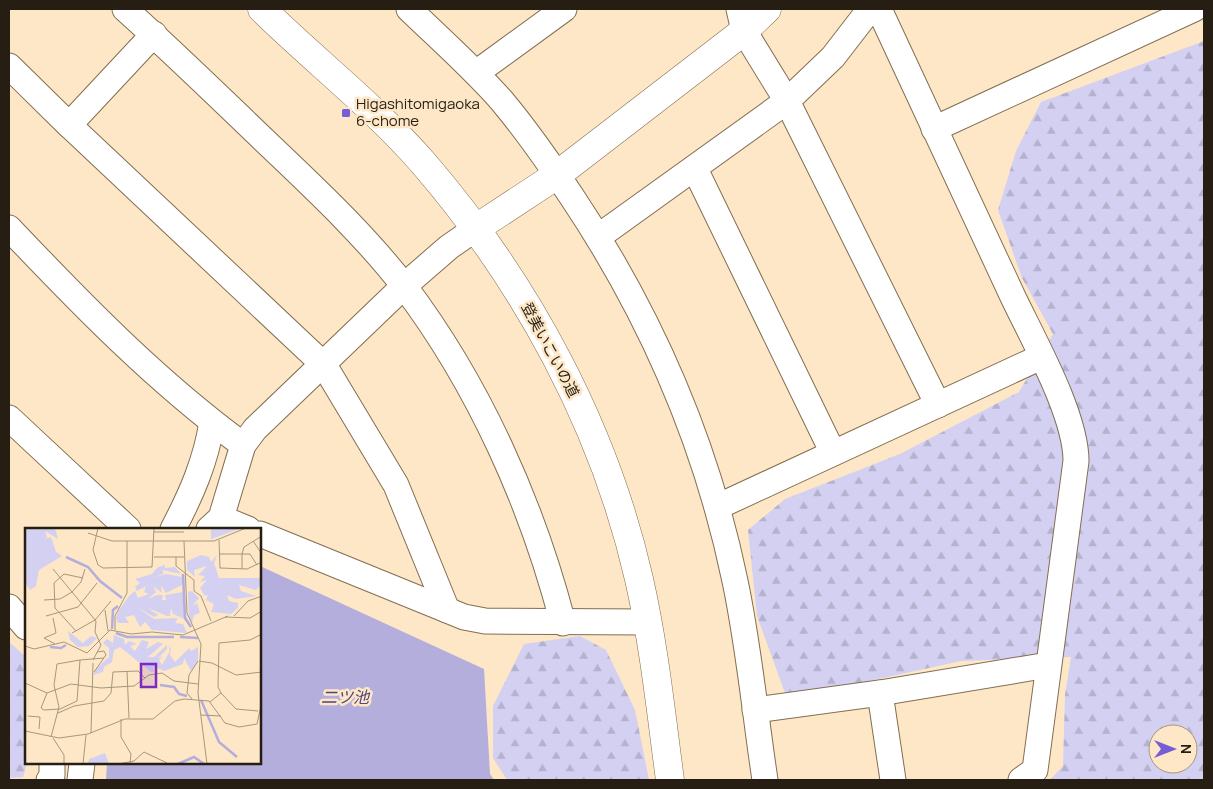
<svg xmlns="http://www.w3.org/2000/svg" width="1213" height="789" viewBox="0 0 1213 789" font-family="Manrope,'Noto Sans JP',sans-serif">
	<defs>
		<pattern id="forest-firs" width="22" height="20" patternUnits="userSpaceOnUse" patternTransform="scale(1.25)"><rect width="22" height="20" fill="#d3d0f2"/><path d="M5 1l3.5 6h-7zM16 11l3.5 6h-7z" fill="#b5b2ce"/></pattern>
	</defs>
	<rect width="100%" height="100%" fill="#fde7c6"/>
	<g fill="url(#forest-firs)" fill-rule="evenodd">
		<path d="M 1204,41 L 1204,780 L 1050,780 L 1063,766 L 1065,695 L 1071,657 L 961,661 L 855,684 L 785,693 L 757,616 L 748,530 L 785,499 L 900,454 L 1019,392 L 1053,334 L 1022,278 L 998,210 L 1016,151 L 1041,102 ZM 1158,734 L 1188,734 L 1188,764 L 1158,764 Z"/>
		<polygon points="580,636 606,650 635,710 649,780 507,780 493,758 493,706 524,644"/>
		<polygon points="9,642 26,657 27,763 23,777 9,778"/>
	</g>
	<polygon fill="#b3aedc" points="260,566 484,669 490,774 494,780 106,780 107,763 260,763"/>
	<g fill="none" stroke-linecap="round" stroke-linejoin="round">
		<defs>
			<g id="street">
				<path d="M 125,9 C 173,52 219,97 265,141 C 313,187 363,233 404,286 C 479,385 532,504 563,623"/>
				<path d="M 409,9 C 440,39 473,68 502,101 C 527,131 550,164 572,197 C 651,315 706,441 735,581 C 749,647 755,714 765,780"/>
				<polyline points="739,9 744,31 787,101 938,405"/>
				<path d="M 879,9 C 923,105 968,201 1013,297 C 1034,341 1076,415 1076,461 L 1035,770 L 1021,780"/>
				<polyline points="9,66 69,125 154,34"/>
				<polyline points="476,73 564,9"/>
				<polyline points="69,125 324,365 396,485 447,610"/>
				<polyline points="934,129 1194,9"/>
				<polyline points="695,169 833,453"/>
				<path d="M 9,228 C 82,305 157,382 243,445"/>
				<polyline points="598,237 787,101 833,57 870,9"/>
				<polyline points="9,418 128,529"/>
				<polyline points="717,507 1041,357"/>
				<polyline points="221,518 248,529"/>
				<path d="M 173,529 C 191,495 206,461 212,422"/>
				<polyline points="209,529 221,518 243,445 255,429 404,286 449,247 475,229"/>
				<polyline points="260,534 464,617 485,621 648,622"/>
				<polyline points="9,607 26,627"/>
				<polyline points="880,693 893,780"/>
				<polyline points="755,710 880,693 1048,665"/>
				<polyline points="49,780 52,776 52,763"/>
				<polyline points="80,780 82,763"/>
			</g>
			<g id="secondary">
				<path d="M 262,9 C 316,62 376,108 425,165 C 527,284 604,426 639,579 C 654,645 661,713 670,780"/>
				<polyline points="475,229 557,175 744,31 767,9"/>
			</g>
		</defs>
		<use href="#street" stroke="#826e51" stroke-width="27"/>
		<use href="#secondary" stroke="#826e51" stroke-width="29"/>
		<use href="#street" stroke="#fff" stroke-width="25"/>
		<use href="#secondary" stroke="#fff" stroke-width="28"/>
	</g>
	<rect fill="#765cd6" stroke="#fde7c6" stroke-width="2" x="341" y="108" width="10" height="10" rx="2.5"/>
	<g text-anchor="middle" stroke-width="5" stroke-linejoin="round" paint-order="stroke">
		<g font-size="15" fill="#261e12" stroke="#fde7c6" text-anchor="start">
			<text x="356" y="109">Higashitomigaoka<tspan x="356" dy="17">6-chome</tspan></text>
		</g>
		<g font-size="15" fill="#261e12" stroke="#fde7c6">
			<text transform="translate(550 350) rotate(62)" y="5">登美いこいの道</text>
		</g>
		<g font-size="16" font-style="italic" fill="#4f457f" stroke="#fde7c6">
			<text x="345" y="703">二ツ池</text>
		</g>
	</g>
	<g transform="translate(25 528)">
		<rect width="236" height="236" fill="#fde7c6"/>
		<path d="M 0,0 L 30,0 L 33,11 L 20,3 L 22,9 L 19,11 L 26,9 L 31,24 L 37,28 L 14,42 L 11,58 L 5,62 L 0,54 ZM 176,27 L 184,29 L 186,34 L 192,27 L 189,35 L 194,50 L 235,50 L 236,62 L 235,58 L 231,62 L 214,57 L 216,63 L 231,68 L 211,71 L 202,67 L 204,73 L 213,75 L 213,80 L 206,86 L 186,84 L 189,76 L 181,72 L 183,67 L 180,68 L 175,60 L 182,52 L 175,54 L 180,48 L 173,47 L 182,38 L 169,42 L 170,49 L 162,42 L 162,33 ZM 140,37 L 140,40 L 150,39 L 156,46 L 138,42 L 138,46 L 127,50 L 141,46 L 157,49 L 157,57 L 141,65 L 136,57 L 137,65 L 128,58 L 131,64 L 123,71 L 132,67 L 138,67 L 137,72 L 141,72 L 140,67 L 158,64 L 162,92 L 148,86 L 146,80 L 145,88 L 142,88 L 123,80 L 133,87 L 129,89 L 112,79 L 129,91 L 153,90 L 150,95 L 158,96 L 162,105 L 127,102 L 120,94 L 115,99 L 109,87 L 100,89 L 104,95 L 93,95 L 91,90 L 94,82 L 105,67 L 110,63 L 113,70 L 124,66 L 119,64 L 121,58 L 112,63 L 110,59 L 115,55 L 110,51 L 127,46 L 133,39 ZM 167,63 L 174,70 L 167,78 L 172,75 L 175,85 L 169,87 L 167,95 L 164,90 L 163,64 ZM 43,103 L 58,115 L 66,108 L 72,110 L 64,118 L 53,119 L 45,112 ZM 89,107 L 99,111 L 100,117 L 104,113 L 112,116 L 105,118 L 110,123 L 117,112 L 124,114 L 121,121 L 133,114 L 138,116 L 123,129 L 129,129 L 142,117 L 142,121 L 133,130 L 138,128 L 134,132 L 137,137 L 145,123 L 144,117 L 146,121 L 145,127 L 150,134 L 164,120 L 166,123 L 173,119 L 173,132 L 166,143 L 159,130 L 158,136 L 139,143 L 128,138 L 129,144 L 126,144 L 95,119 L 89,122 L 87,134 L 79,139 L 78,144 L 68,147 L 71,141 L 84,129 L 84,120 L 78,115 L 82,111 L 88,115 Z" fill="#d3d0f2"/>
		<path d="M 186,0 L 217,0 L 186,11 ZM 80,225 L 84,236 L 63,236 L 64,231 Z" fill="#d3d0f2"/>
		<path fill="none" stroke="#b3aedc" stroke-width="2.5" d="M 41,29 L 63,39 L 75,53 L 97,70M 158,46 L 160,90 L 166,99M 87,101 L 88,82 L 93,78M 91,105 L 102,109 L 149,109M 155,109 L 173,110M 25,119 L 36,120 L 41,117M 135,157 L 149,159 L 154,166 L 162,168M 176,172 L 194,214 L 212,229M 153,236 L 169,229 L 179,236"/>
		<path fill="none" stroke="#a7977e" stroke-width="1" d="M 73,0 L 68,22 L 73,37 L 78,40 L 127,39 L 129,0M 129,4 L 159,4M 63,5 L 87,13 L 102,13 L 102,65 L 90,88 L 90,102M 194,12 L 195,40 L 222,41 L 237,34M 102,13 L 189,13 L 221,0M 159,13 L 162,85 L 176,116 L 173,165 L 182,236M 228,13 L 237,26M 194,26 L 217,26 L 219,19 L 237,8M 129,29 L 159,29M 151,29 L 151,38 L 169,52 L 169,63 L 176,68 L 186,93M 28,41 L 71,93 L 70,104 L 76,117 L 68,132M 217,41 L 217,26 L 225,26 L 232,37M 19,72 L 35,71 L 47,64 L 56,54 L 60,41M 80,82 L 83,103M 21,88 L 53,79 L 72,55M 209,88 L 223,73 L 237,68M 200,89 L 225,90 L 237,83M 28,90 L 31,105 L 19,110 L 30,116M 51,103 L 30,80 L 29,55 L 39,46 L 58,50M 47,105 L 70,92 L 86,73M 0,118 L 9,121 L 39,114 L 62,125 L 85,102 L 106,106 L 127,104 L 158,107 L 203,88M 174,133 L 187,135 L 211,147 L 237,144M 102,143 L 104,190M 69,144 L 81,127 L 79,123 L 72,124M 0,155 L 22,165 L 46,156 L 76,160 L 109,158 L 124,147 L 137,145 L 149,153 L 173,156M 22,165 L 16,180 L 19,182 L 35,181 L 52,173 L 55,132 L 79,130M 196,165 L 211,181 L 233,183M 167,171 L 162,165 L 164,147 L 173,133M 185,174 L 196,165 L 193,159 L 194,115 L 225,112 L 237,106M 33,185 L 49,178 L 79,173 L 86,165 L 88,144 L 113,143 L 120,150M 176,187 L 196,188M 3,188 L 15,189 L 14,201M 96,191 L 96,209 L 106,226 L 105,236M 0,203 L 34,210 L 63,206 L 100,191 L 128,191 L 150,173 L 159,171 L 184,173 L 200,195 L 214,199 L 232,196 L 237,173M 66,205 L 68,135M 26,209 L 34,179 L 29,157 L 32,136 L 55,132M 28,210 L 39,227 L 39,236M 58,236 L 61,207M 93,236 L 109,233 L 119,224 L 142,235"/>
		<path fill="#7b2cbf" fill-opacity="0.15" stroke="#7b2cbf" stroke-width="2.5" d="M 116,136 L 131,136 L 131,159 L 116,159 Z"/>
		<rect width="236" height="236" fill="none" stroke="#261e12" stroke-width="2.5"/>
	</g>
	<rect width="1213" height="789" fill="none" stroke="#261e12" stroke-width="20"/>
	<g transform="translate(1173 749) rotate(90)"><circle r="24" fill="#fde7c6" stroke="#a7977e"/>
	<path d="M0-4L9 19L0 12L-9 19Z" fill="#765cd6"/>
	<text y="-8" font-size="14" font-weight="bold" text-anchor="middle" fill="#261e12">N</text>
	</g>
</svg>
